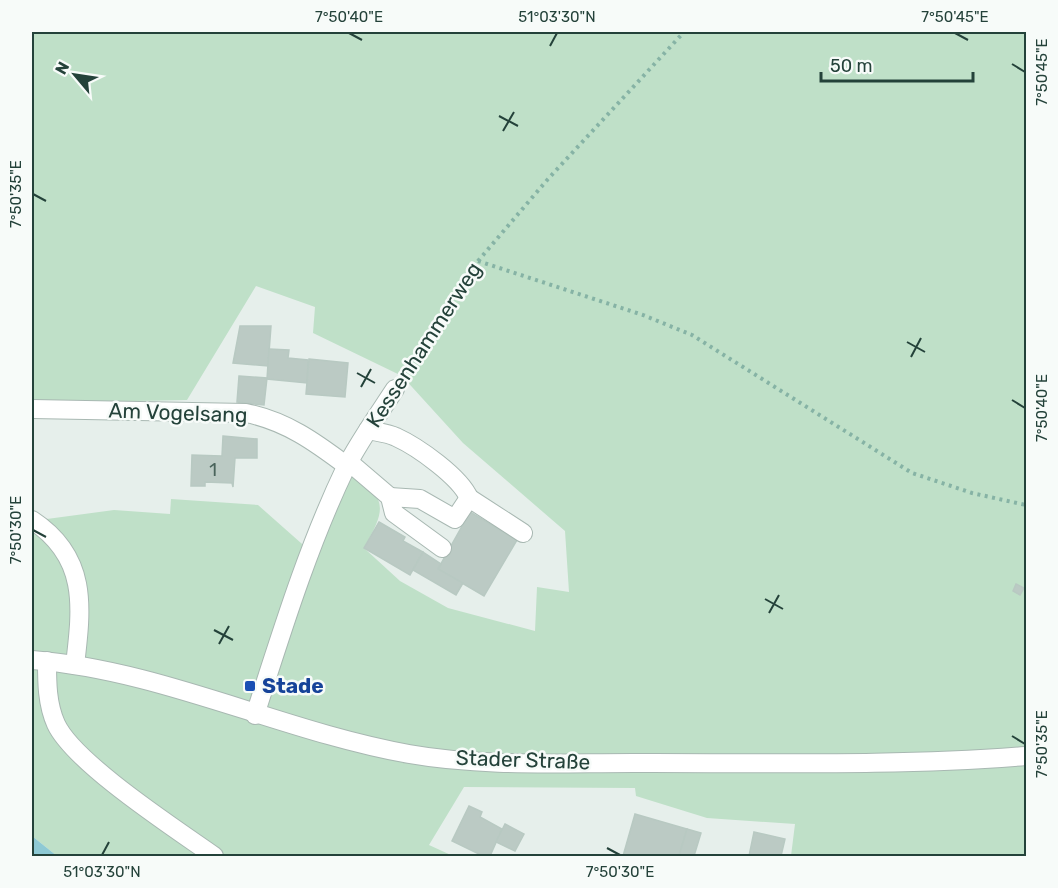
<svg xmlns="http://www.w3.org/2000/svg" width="1058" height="888" viewBox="0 0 1058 888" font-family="Rubik,sans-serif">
	<rect width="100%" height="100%" fill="#e6efeb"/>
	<path fill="#bfe0c8" d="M 32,32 L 1026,32 L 1026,856 L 791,856 L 795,824 L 707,818 L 636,796 L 635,788 L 464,787 L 429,845 L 453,856 L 57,856 L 32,836 L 32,521 L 114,510 L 170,514 L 171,499 L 258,505 L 310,551 L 347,466 C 384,500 390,502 364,548 L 400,581 L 448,608 L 535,631 L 537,587 L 569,592 L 565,531 L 463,443 L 402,376 L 313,333 L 315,307 L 256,286 L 187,400 L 32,403 Z"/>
	<polygon fill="#8ec9d4" points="32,836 57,856 32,856"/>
	<g fill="#bbcac4" stroke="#b8c9c2" stroke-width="1.5">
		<polygon points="240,326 271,326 268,366 233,363"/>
		<polygon points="269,349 289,350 288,358 308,360 307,383 267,379"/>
		<polygon points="309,359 348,363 345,397 306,394"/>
		<polygon points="239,376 267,378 264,405 237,402"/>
		<polygon points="223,436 257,439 257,458 235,458 233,487 232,483 205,482 205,486 191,486 192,455 222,456"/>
		<polygon points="470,512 517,540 484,596 438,569"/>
		<polygon points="379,522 405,537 403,541 423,552 410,575 364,548"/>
		<polygon points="423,552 441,564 438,569 463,583 456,595 413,570"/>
		<polygon points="1016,584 1024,588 1020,595 1013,591"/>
		<polygon points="469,806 482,812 480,817 502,829 490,856 483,856 452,841"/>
		<polygon points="635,814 687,829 679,856 623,856"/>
		<polygon points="505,824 524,834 515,851 496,842"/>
		<polygon points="687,829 701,833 694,856 679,856"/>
		<polygon points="754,832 785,839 781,856 749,856"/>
	</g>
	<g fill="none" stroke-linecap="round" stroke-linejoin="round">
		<defs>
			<g id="minor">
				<path d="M 32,409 L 246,413 C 286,421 315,442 347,466"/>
				<path d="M 368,430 C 377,432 388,433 396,437 C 418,447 460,477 469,498"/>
				<polyline points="349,462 390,497 394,513 442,548"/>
				<polyline points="390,497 420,499 455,519 469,498 523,533"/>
				<path d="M 32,520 C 88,557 82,606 75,665"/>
				<path d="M 32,660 C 162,670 281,731 409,754 C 488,768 572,762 652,763 C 777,763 902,766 1026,756"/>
				<path d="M 47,661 C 47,682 47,704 56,724 C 74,763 176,829 214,856"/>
				<path d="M 255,715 C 282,631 308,546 346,467 C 360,440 378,415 395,389"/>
			</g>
		</defs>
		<use href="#minor" stroke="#a8b8b2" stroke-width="20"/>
		<g stroke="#86b3a5" stroke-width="4" stroke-dasharray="3 4.5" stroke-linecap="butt">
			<polyline points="478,261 643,315 692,335 912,473 972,493 1026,505"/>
			<polyline points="404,374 478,261 548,179 684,32"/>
		</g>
		<use href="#minor" stroke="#fff" stroke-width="18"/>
	</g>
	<path fill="none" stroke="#24423a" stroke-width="2" d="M 349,33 L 362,40M 955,33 L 968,40M 550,46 L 557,33M 1012,64 L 1025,72M 499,116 L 518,126M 503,131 L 514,112M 33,194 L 46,201M 907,342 L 925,352M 911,357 L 921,338M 357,373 L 375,383M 361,387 L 371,369M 1012,400 L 1025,408M 33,530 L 46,537M 765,599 L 783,609M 769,613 L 779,595M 214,630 L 233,640M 219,644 L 229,626M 1012,736 L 1025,744M 607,848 L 620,855M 102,855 L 109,842"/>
	<rect fill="#1a4fb4" stroke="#f7fbf9" stroke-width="2" x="244" y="680" width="12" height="12" rx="3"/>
	<g text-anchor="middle" stroke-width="5" stroke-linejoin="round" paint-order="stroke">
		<g font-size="18" fill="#4a645c">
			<text x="213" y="476">1</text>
		</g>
		<g font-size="21" fill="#24423a" stroke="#f7fbf9">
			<text transform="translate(424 345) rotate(-57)" y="7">Kessenhammerweg</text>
			<text transform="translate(178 413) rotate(2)" y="7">Am Vogelsang</text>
			<text transform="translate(523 760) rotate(2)" y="7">Stader Straße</text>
		</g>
		<g font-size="21" font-weight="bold" fill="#164399" stroke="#f7fbf9" text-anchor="start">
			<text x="262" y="693">Stade</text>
		</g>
	</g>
	<rect width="1058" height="888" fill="none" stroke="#f7fbf9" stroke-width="66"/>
	<g transform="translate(75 75) rotate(299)" stroke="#f7fbf9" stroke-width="4.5" paint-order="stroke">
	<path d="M0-4.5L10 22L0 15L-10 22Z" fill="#24423a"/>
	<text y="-9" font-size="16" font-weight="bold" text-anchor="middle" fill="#24423a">N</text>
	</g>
	<path d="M821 72v9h152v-9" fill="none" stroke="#24423a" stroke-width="3"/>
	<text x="830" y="72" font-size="18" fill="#24423a" stroke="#f7fbf9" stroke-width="4.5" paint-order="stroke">50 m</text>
	<rect x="33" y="33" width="992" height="822" fill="none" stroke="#24423a" stroke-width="2"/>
	<g font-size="15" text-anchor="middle" fill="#24423a">
		<text x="349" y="22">7°50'40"E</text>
		<text x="557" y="22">51°03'30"N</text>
		<text x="955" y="22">7°50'45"E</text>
		<text transform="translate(1042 72) rotate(-90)" y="5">7°50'45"E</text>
		<text transform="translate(16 194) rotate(-90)" y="5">7°50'35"E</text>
		<text transform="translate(1042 408) rotate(-90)" y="5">7°50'40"E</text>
		<text transform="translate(16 530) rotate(-90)" y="5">7°50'30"E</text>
		<text transform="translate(1042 744) rotate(-90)" y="5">7°50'35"E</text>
		<text x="102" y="877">51°03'30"N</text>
		<text x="620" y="877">7°50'30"E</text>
	</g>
</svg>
